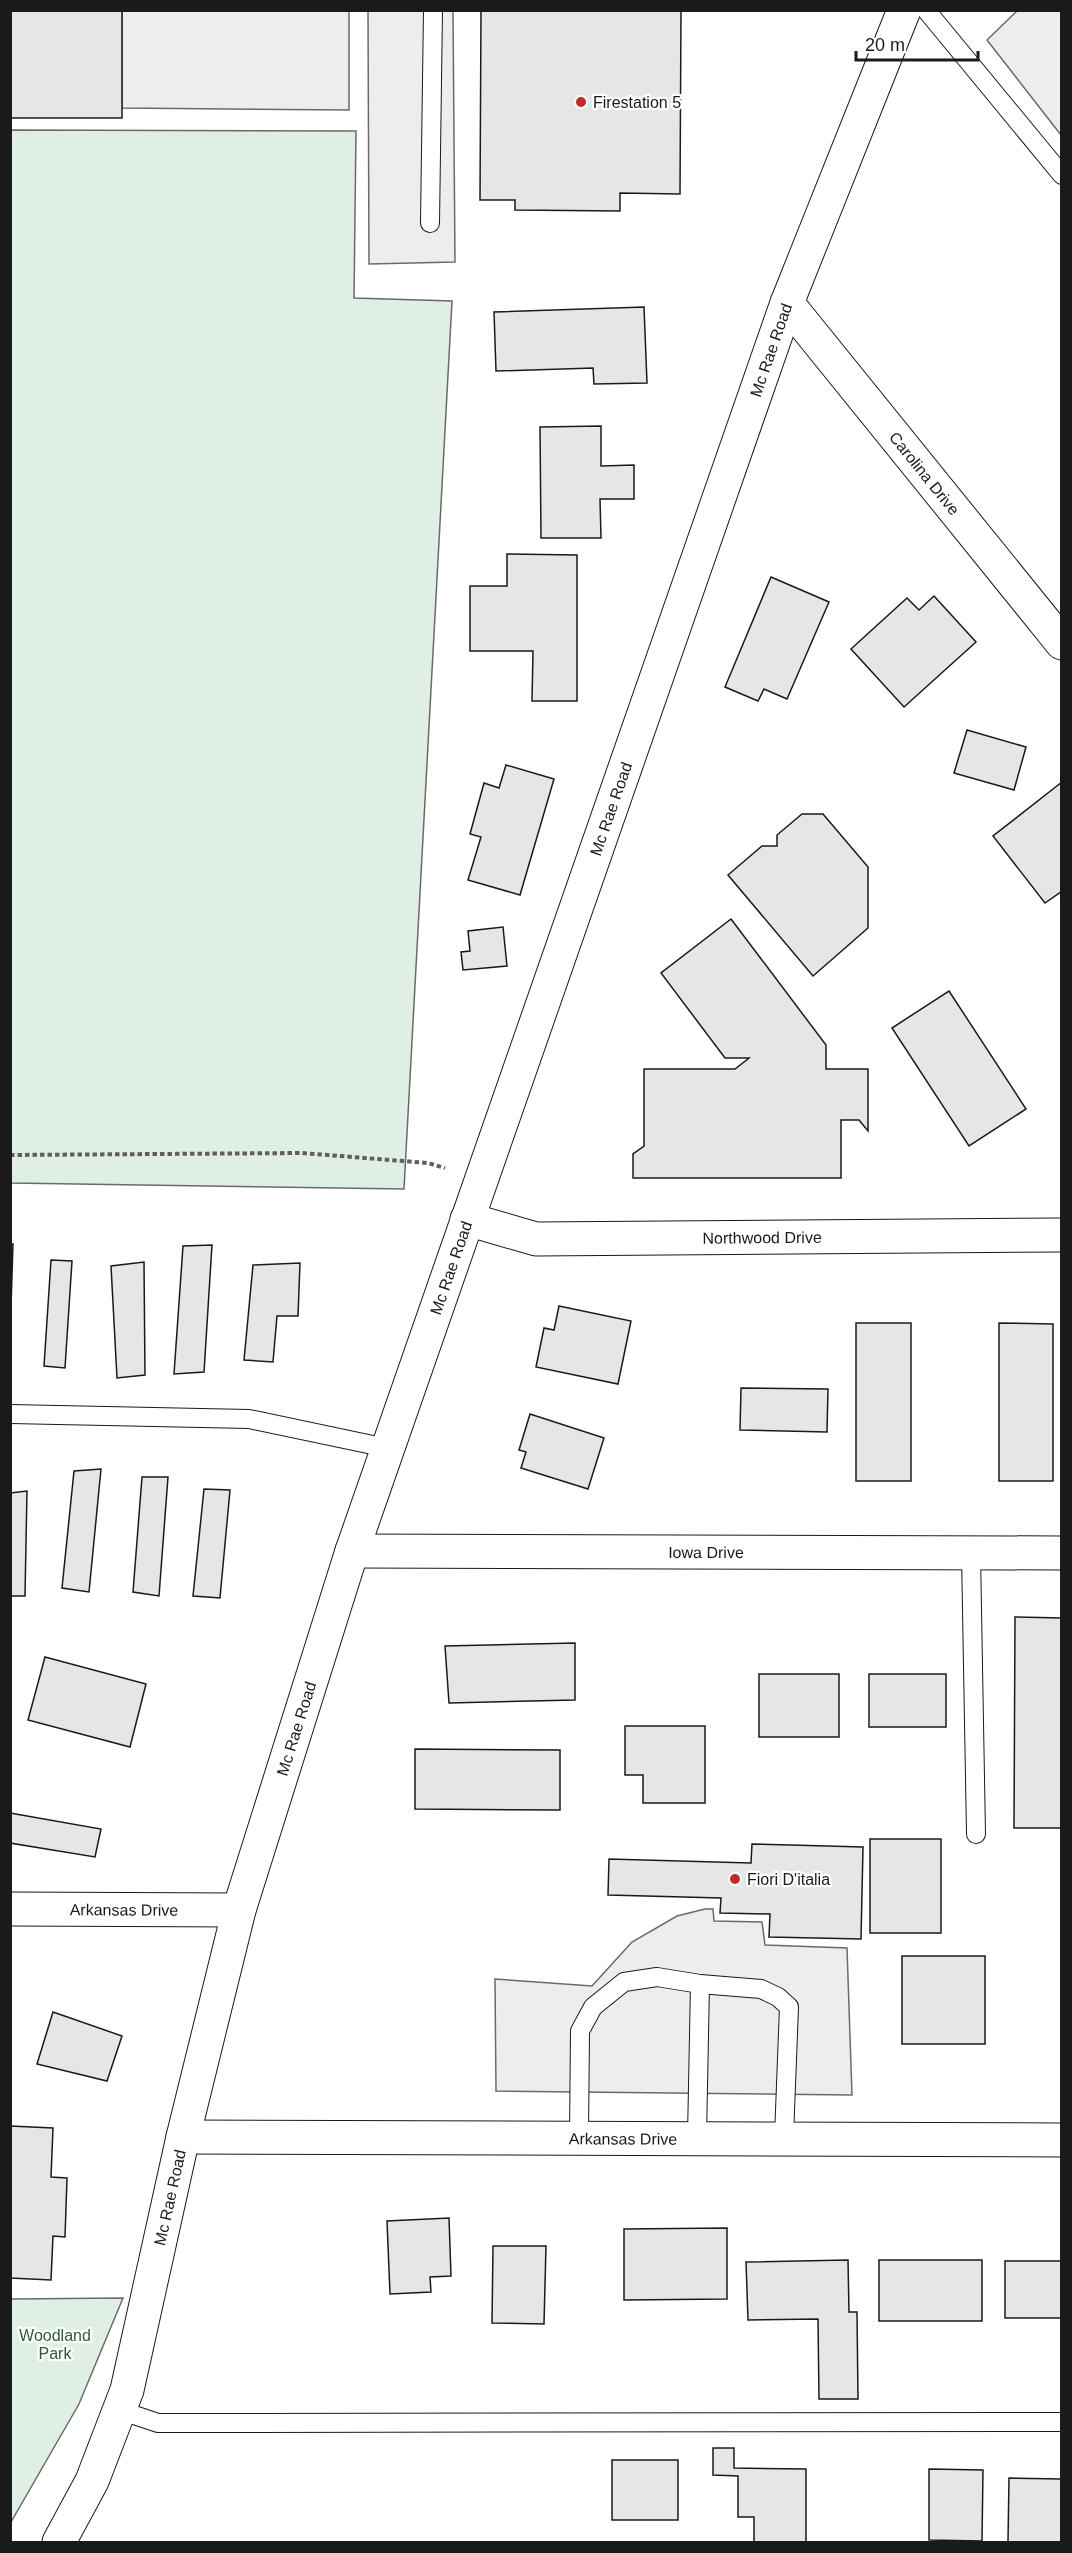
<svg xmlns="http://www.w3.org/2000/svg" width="1072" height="2553" viewBox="0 0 1072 2553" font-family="Arial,sans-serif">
	<rect width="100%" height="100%" fill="#fff"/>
	<g fill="#e0efe3" stroke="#6a6a6a" stroke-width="1.5">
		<polygon points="11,130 356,131 354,298 452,301 404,1189 11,1183"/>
		<polygon points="123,2298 79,2404 11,2522 11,2299"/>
	</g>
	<g fill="#ededed" stroke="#6a6a6a" stroke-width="1.5">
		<polygon points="122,11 349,11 349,110 122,108"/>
		<polygon points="368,11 453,11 455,262 369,264"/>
		<polygon points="1017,11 1061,11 1061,135 987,40"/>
		<polygon points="705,1909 713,1909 714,1921 762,1922 765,1945 847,1948 852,2095 496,2091 495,1979 592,1986 632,1942 677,1916"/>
	</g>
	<g fill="#e6e6e6" stroke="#1a1a1a" stroke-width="1.5">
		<rect x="10" y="10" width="112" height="108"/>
		<polygon points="481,10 681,10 680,194 620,193 620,211 515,210 515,200 480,200"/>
		<polygon points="644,307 647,383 594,384 593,368 496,371 494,312"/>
		<polygon points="601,426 601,466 634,465 634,499 600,499 601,538 541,538 540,427"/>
		<polygon points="507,554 577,555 577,701 532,701 533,651 470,651 470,586 507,586"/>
		<polygon points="771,577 829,602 787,699 764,689 758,701 725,687"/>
		<polygon points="934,596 976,642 904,707 851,649 907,598 919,610"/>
		<polygon points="967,730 1026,747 1014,790 954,773"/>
		<polygon points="506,765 554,779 520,895 468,880 481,837 470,834 484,783 499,788"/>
		<polygon points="1062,782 1062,891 1045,903 993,836"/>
		<polygon points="802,814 823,814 868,867 868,928 813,976 728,875 762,846 777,846 777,835"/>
		<polygon points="731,919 826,1045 826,1069 868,1069 868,1131 859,1120 841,1120 841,1178 633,1178 633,1154 644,1146 644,1069 735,1069 749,1058 725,1058 661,973"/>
		<polygon points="503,927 507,966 463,970 461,952 470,951 468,931"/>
		<polygon points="949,991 1026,1109 969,1146 892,1028"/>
		<polygon points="10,1244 13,1244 10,1338"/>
		<polygon points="212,1245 204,1372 174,1374 183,1246"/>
		<polygon points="51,1260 72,1261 65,1368 44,1366"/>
		<polygon points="144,1262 145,1375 117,1378 111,1266"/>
		<polygon points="300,1263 298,1316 277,1316 273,1362 244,1360 253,1265"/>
		<polygon points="559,1306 631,1321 618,1384 536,1367 544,1328 554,1330"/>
		<rect x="856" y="1323" width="55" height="158"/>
		<polygon points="999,1323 1053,1324 1053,1481 999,1481"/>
		<polygon points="741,1388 828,1389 827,1432 740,1430"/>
		<polygon points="530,1414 604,1438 588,1489 521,1468 526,1452 519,1450"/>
		<polygon points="101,1469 89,1592 62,1588 74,1471"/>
		<polygon points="142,1477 168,1477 159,1596 133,1592"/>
		<polygon points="204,1489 230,1490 220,1598 193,1596"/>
		<polygon points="27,1491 25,1596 10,1596 10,1493"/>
		<polygon points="1015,1617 1062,1618 1062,1828 1014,1828"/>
		<polygon points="575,1643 575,1700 449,1703 445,1646"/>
		<polygon points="45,1657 146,1684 130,1747 28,1720"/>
		<rect x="759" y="1674" width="80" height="63"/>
		<rect x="869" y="1674" width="77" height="53"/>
		<polygon points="625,1726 705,1726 705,1803 643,1803 643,1775 625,1775"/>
		<polygon points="415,1749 560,1750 560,1810 415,1809"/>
		<polygon points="10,1813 101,1829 95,1857 10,1843"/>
		<rect x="870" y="1839" width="71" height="94"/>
		<polygon points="752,1844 863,1847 861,1939 769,1937 770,1914 720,1913 721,1898 608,1895 609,1859 751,1863"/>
		<rect x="902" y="1956" width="83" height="88"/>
		<polygon points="53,2012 122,2036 107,2081 37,2064"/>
		<polygon points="10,2126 53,2128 51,2177 67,2178 65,2237 53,2236 51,2280 10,2278"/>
		<polygon points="449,2218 451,2276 430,2277 431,2292 390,2294 387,2221"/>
		<polygon points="727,2228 727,2299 624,2300 624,2229"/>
		<polygon points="493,2246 546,2246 544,2324 492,2323"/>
		<polygon points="848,2260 849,2312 857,2312 858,2399 819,2399 818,2319 748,2320 746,2262"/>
		<rect x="879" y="2260" width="103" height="61"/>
		<rect x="1005" y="2261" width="57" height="57"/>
		<polygon points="713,2448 734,2448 734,2468 806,2469 806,2542 754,2542 754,2517 738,2517 738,2476 713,2475"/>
		<rect x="612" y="2460" width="66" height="60"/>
		<polygon points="929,2469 983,2470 982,2541 929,2540"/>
		<polygon points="1009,2478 1062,2479 1062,2542 1008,2542"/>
	</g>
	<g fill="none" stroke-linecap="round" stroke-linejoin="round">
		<defs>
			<g id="service">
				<polyline points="926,10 1062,175"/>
				<polyline points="430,223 433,10"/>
				<polyline points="10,1414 249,1419 387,1448"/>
				<polyline points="971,1553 976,1834"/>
				<polyline points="579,2137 580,2031 593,2007 624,1982 657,1977 700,1984 761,1989 778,1997 789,2007 784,2137"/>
				<polyline points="697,2137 700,1984"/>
				<polyline points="119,2410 158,2423 1062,2422"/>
			</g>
			<g id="minor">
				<path id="s1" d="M 787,303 L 1062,643"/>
				<path id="s2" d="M 467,1219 L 536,1239 L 1062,1235"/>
				<path id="s3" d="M 352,1551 L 1062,1553"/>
				<path id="s4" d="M 10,1909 L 239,1910"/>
				<path id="s5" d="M 183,2137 L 1062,2140"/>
			</g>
			<g id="tertiary">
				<path id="s6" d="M 59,2542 L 92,2481 L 127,2390 L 183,2137 L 239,1910 L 352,1551 L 787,303 L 904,10"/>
			</g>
		</defs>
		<use href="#service" stroke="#1a1a1a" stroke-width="20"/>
		<use href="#minor" stroke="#1a1a1a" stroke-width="35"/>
		<use href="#tertiary" stroke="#1a1a1a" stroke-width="35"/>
		<polyline stroke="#5f5f5f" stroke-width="4" stroke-dasharray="4.5 3" stroke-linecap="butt" points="10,1155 302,1153 428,1163 445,1168"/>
		<use href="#service" stroke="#fff" stroke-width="18"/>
		<use href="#minor" stroke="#fff" stroke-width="33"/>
		<use href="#tertiary" stroke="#fff" stroke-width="33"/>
	</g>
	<g fill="#c62828" stroke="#fff" stroke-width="2">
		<circle cx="581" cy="102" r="6"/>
		<circle cx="735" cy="1879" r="6"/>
	</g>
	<g text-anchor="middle" stroke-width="4.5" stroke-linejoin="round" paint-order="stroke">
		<g font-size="16" fill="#1a1a1a" stroke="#fff" text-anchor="start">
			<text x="593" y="108">Firestation 5</text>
			<text x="747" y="1885">Fiori D'italia</text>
		</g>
		<g font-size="16" fill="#1a1a1a" stroke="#fff">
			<text dy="6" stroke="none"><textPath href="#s6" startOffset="2308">Mc Rae Road</textPath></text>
			<text dy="6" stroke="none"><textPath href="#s1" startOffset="219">Carolina Drive</textPath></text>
			<text dy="6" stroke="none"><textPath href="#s6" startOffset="1822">Mc Rae Road</textPath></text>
			<text dy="6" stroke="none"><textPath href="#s2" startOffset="298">Northwood Drive</textPath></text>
			<text dy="6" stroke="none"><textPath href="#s6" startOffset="1336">Mc Rae Road</textPath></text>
			<text dy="6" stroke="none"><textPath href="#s3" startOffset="354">Iowa Drive</textPath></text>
			<text dy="6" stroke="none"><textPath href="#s6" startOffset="850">Mc Rae Road</textPath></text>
			<text dy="6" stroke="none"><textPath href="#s4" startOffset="114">Arkansas Drive</textPath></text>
			<text dy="6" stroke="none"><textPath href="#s5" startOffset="440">Arkansas Drive</textPath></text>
			<text dy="6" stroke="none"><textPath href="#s6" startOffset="364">Mc Rae Road</textPath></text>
		</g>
		<g font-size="16" fill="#2b5a34" stroke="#fff">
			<text x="55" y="2341">Woodland<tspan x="55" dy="18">Park</tspan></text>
		</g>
	</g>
	<rect width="1072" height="2553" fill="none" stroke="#1a1a1a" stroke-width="24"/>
	<path d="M856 51v9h122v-9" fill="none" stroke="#1a1a1a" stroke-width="3"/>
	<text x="865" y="51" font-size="18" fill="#1a1a1a" stroke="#ffffff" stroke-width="4.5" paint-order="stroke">20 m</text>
</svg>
